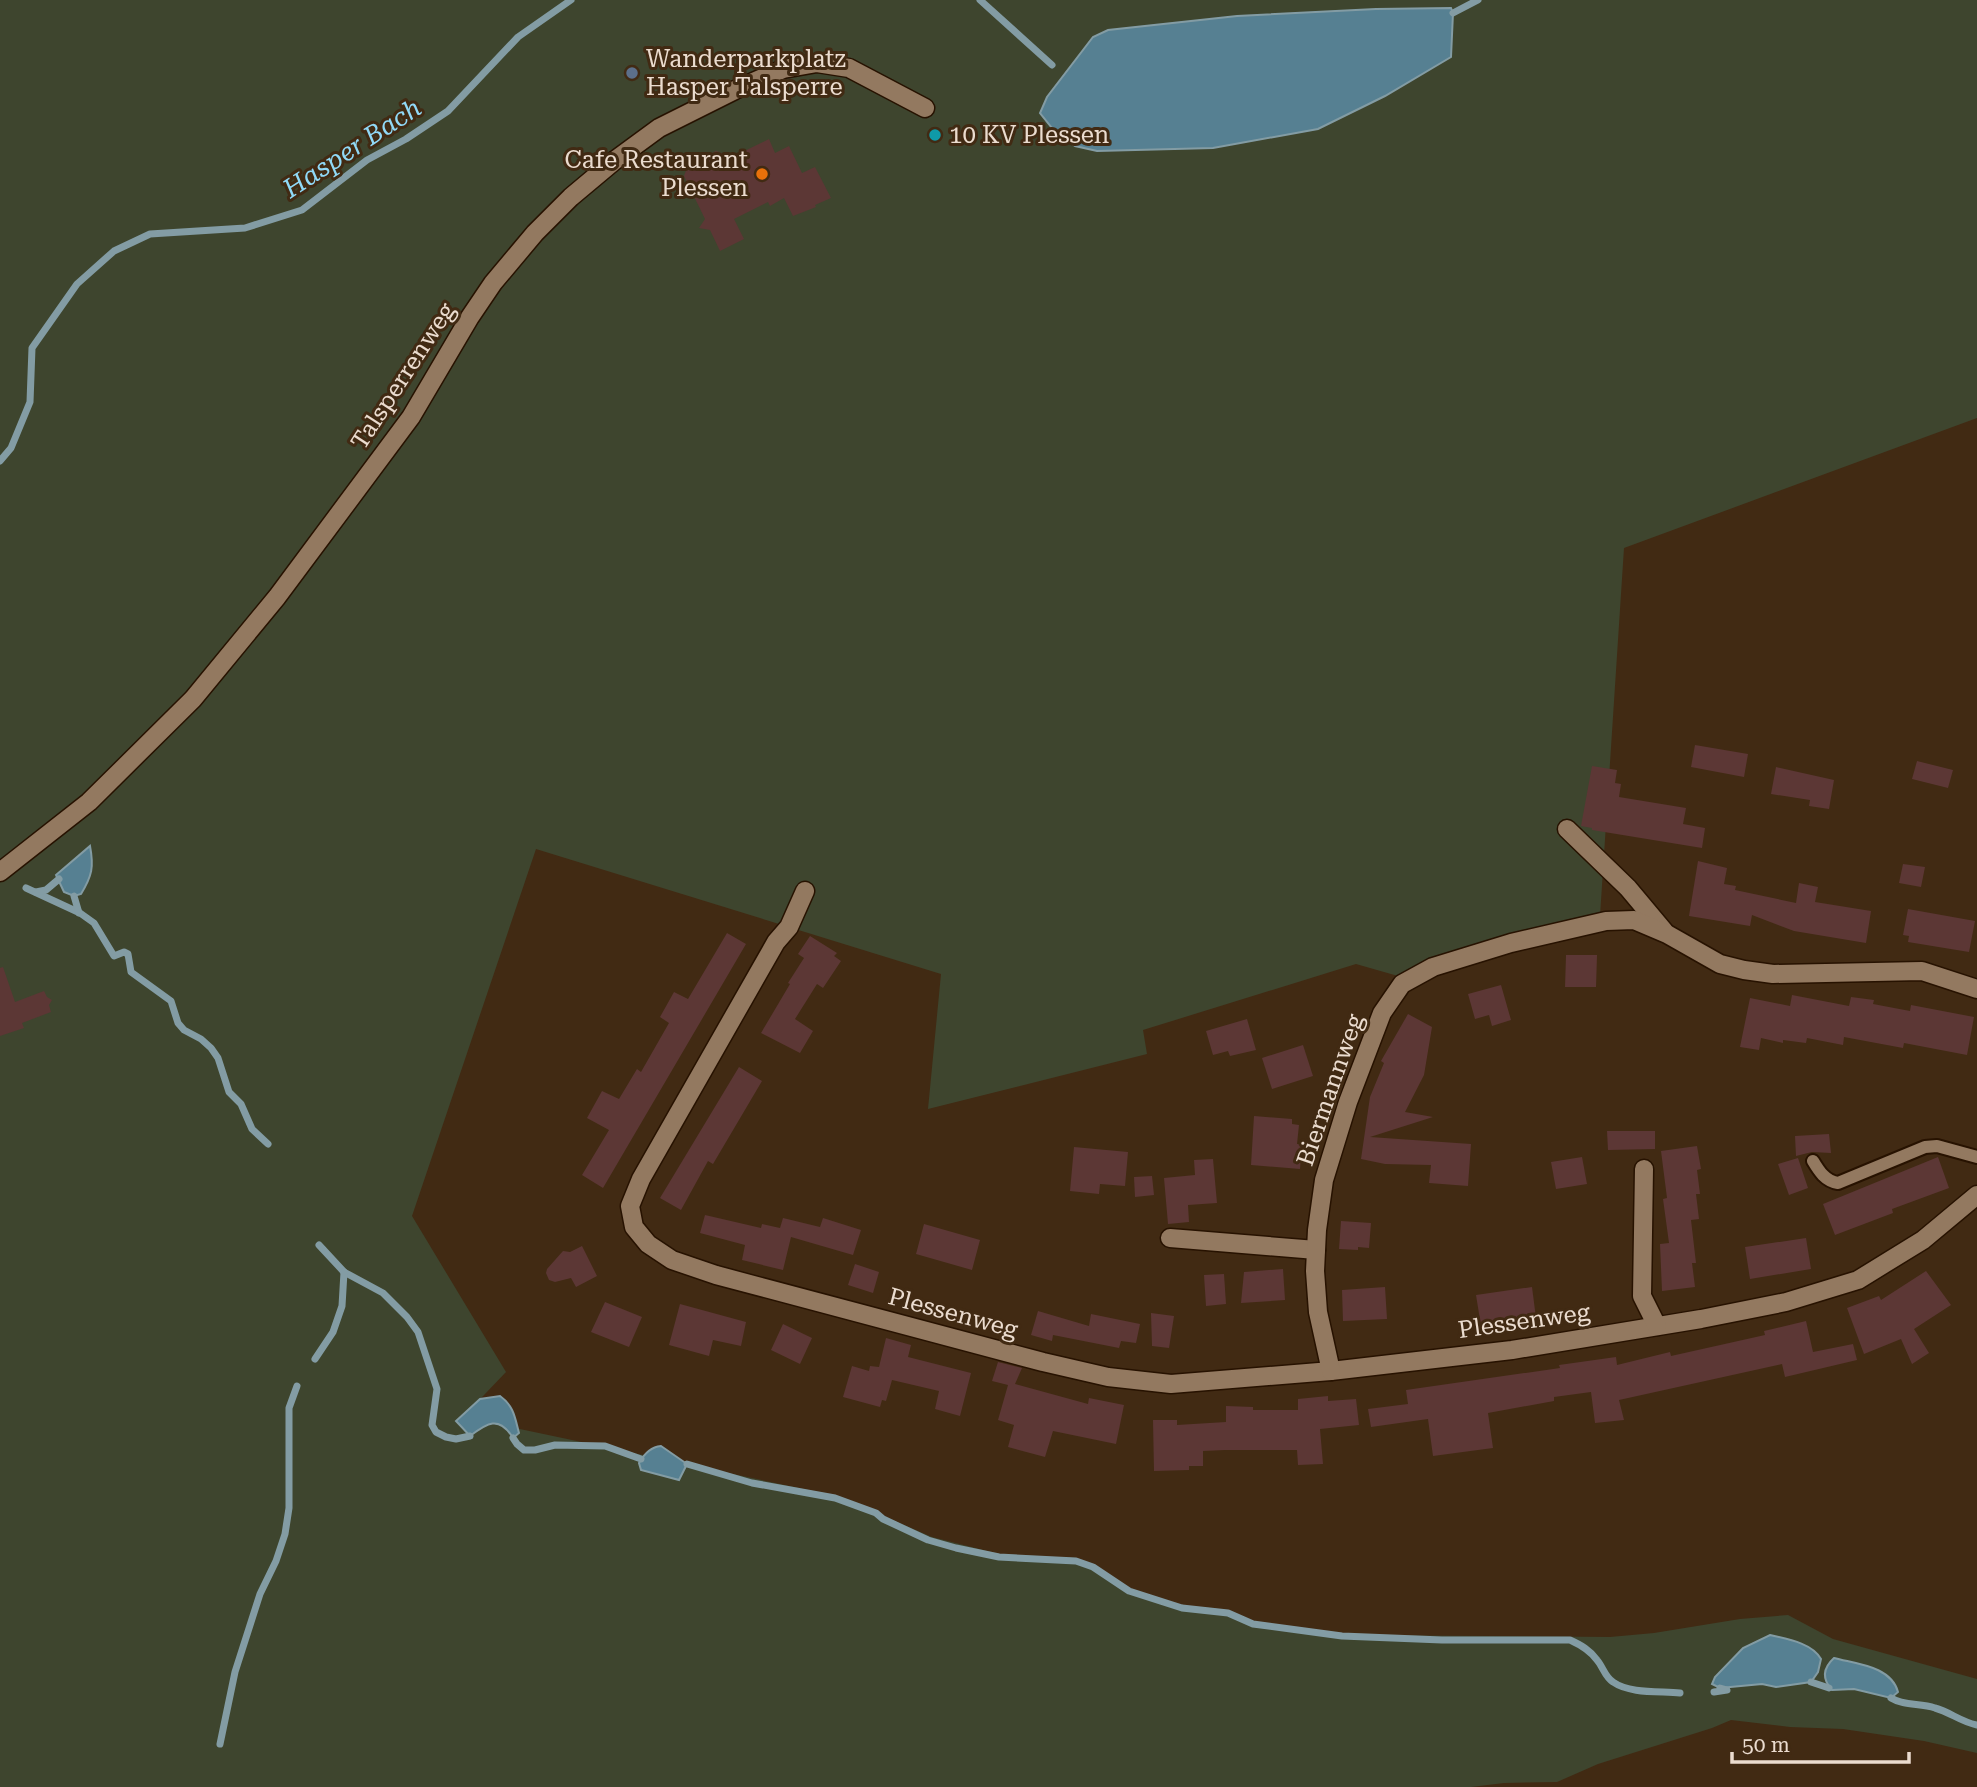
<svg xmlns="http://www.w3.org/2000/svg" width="1977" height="1787" viewBox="0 0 1977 1787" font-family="'Roboto Serif',serif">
	<rect width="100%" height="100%" fill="#412a13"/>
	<polygon fill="#3e452e" points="0,0 1977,0 1977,418 1624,548 1600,916 1398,976 1356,964 1143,1030 1147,1054 928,1109 941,974 536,849 412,1216 506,1372 463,1417 837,1496 932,1537 999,1554 1075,1558 1093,1565 1130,1589 1182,1607 1213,1608 1229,1612 1254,1622 1342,1635 1610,1637 1654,1633 1740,1619 1788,1615 1833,1639 1977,1679 1977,1753 1924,1741 1843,1729 1790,1727 1731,1720 1712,1728 1598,1764 1557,1782 1504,1783 1471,1787 0,1787"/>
	<g fill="#568092" stroke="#839ca4" stroke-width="2">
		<polygon points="1451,8 1453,13 1451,57 1385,96 1318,129 1213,148 1097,151 1075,146 1052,128 1040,113 1047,97 1093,37 1108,30 1237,16 1376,9"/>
		<path d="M 90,846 C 94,867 92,876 81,894 L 74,896 L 64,892 L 56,875 Z"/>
		<path d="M 500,1396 C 514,1406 515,1418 519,1433 L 513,1438 C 499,1415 487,1423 470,1436 L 456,1421 L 480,1399 Z"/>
		<path d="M 661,1446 L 687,1464 L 679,1480 L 641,1470 L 639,1463 C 644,1454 651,1447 661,1446 Z"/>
		<path d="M 1770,1635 C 1787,1639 1812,1643 1821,1659 L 1818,1672 L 1811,1682 L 1776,1687 L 1762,1684 L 1720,1688 L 1712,1684 L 1715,1677 L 1743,1648 Z"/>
		<path d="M 1834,1658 C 1856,1664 1891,1666 1898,1692 L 1891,1698 L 1854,1689 L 1832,1690 C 1822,1679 1823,1668 1834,1658 Z"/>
	</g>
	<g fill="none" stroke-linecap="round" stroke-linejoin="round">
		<g stroke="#839ca4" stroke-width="7">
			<polyline points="980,0 1052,65"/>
			<polyline points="1453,13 1478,0"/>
			<polyline points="0,461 11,448 30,402 32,348 77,284 114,251 150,234 245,228 302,210 367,160 406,139 448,111 518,37 571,0"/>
			<polyline points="26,888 80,913 94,923 114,956 124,952 128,954 131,972 171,1001 178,1023 184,1030 201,1039 211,1048 218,1058 229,1092 241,1104 252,1129 268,1144"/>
			<polyline points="36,892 46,890 59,879"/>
			<polyline points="74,896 79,913"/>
			<polyline points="319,1245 344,1272 383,1293 407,1317 418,1332 437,1389 432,1425 436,1432 446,1437 456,1439 470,1436"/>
			<polyline points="315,1359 333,1332 342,1306 344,1272"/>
			<polyline points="513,1438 517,1444 524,1450 535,1450 555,1445 605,1446 641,1459"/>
			<path d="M 687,1464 L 752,1483 L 835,1498 L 876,1513 L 883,1519 L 928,1540 L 956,1548 L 999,1557 L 1076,1561 L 1093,1567 L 1129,1591 L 1182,1608 L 1228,1613 L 1253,1624 L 1342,1636 L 1442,1640 L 1570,1640 C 1581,1645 1590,1650 1597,1660 C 1603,1667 1605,1677 1613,1682 C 1630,1694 1660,1691 1680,1693"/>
			<polyline points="1811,1682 1829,1688"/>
			<polyline points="1714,1692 1727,1690 1720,1688"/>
			<path d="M 1891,1698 C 1904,1706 1920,1703 1935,1708 C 1950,1712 1961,1722 1977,1725"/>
			<polyline points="220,1744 235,1672 260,1594 276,1561 285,1534 289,1508 289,1408 297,1386"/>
		</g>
	</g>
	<g fill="#5c3735">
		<polygon points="769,139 775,153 789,146 802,173 815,167 831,198 815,205 816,207 793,216 784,198 770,206 768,202 734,219 744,239 720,251 710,230 699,228 705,219 684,176 688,165 716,151 732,157"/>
		<polygon points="1695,745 1748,754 1744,777 1691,767"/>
		<polygon points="1917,761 1953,770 1948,788 1912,779"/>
		<polygon points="1592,766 1617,770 1615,783 1621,784 1619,797 1686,808 1683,824 1705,828 1702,848 1592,830 1592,828 1581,826"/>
		<polygon points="1776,767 1834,780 1829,809 1809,806 1810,800 1771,794"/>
		<polygon points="1698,861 1727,868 1724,884 1736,886 1735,890 1796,903 1799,883 1818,887 1815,902 1871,911 1866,943 1794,931 1752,915 1750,926 1689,916"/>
		<polygon points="1903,864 1925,867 1921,887 1899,883"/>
		<polygon points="1908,909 1975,921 1969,952 1908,942 1909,936 1903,935"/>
		<polygon points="727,933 746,944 603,1188 582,1175 609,1130 587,1118 602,1091 619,1099 637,1069 641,1072 669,1023 660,1017 674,992 688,999"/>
		<polygon points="810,936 837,953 834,956 841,961 823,988 817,984 795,1019 813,1031 800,1053 761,1033 790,984 788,983 804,958 798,954"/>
		<polygon points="1566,955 1597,955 1596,987 1565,987"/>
		<polygon points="3,967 15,1002 44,991 47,997 52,1000 49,1005 51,1012 22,1023 24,1028 0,1036 0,968"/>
		<polygon points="1501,985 1511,1020 1492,1026 1489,1015 1475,1019 1468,994"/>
		<polygon points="1792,995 1849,1006 1851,997 1874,1000 1873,1004 1910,1011 1911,1005 1974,1017 1967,1055 1904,1043 1903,1048 1844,1037 1843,1045 1807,1038 1806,1043 1783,1040 1783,1043 1761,1038 1759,1050 1740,1047 1750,998 1790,1006"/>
		<polygon points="1408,1014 1432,1027 1424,1075 1405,1112 1433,1117 1370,1137 1471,1144 1468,1186 1429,1183 1431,1165 1385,1164 1361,1159 1370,1097 1384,1063 1381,1061"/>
		<polygon points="1247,1019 1256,1050 1230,1056 1228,1051 1213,1055 1206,1031"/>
		<polygon points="1303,1045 1313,1076 1272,1089 1262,1058"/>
		<polygon points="739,1067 762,1081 713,1164 708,1161 681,1210 660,1198"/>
		<polygon points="1254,1116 1292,1119 1292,1124 1299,1125 1297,1144 1302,1144 1300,1169 1251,1165"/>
		<polygon points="1607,1131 1655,1131 1655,1149 1608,1150"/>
		<polygon points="1829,1134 1831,1153 1812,1152 1796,1156 1795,1136"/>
		<polygon points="1697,1146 1701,1169 1697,1170 1700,1194 1696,1194 1699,1219 1691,1220 1696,1263 1692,1263 1695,1287 1662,1291 1660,1244 1669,1243 1663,1199 1667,1198 1661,1151"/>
		<polygon points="1074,1147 1128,1152 1125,1186 1100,1184 1099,1194 1070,1191"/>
		<polygon points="1582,1157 1587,1184 1556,1189 1551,1162"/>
		<polygon points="1938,1157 1949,1188 1892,1209 1893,1213 1835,1235 1823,1204"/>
		<polygon points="1798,1158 1808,1188 1789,1195 1778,1164"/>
		<polygon points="1213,1159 1217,1203 1188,1205 1189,1222 1168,1224 1164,1178 1195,1175 1194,1160"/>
		<polygon points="1152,1176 1154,1195 1135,1197 1134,1177"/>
		<polygon points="705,1215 761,1228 762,1224 780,1228 783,1218 820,1227 823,1218 861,1230 853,1255 791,1237 783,1270 742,1260 745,1245 700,1233"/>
		<polygon points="1341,1221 1371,1223 1369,1248 1358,1247 1358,1250 1339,1249"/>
		<polygon points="924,1224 980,1240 972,1270 916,1254"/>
		<polygon points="1806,1238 1811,1269 1750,1279 1745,1247"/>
		<polygon points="582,1246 597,1276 576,1287 571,1278 555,1282 549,1280 546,1273 547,1269 563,1251 570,1252"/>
		<polygon points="855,1264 879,1272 873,1293 848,1285"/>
		<polygon points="1283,1269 1285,1300 1241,1303 1244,1272"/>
		<polygon points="1926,1271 1951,1305 1914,1329 1929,1353 1912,1364 1901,1339 1864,1354 1847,1308 1879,1296 1881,1300"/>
		<polygon points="1224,1274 1226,1304 1206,1306 1204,1275"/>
		<polygon points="1385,1287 1387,1319 1343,1321 1342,1290"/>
		<polygon points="1532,1287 1536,1318 1481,1326 1476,1295"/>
		<polygon points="605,1302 642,1317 629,1347 591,1332"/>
		<polygon points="680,1304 746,1322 741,1346 713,1340 709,1356 669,1345"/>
		<polygon points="1038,1311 1089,1326 1091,1314 1140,1324 1136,1343 1121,1341 1119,1348 1053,1335 1052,1341 1031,1335"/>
		<polygon points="1151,1313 1174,1316 1169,1348 1152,1346"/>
		<polygon points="1806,1321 1813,1352 1853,1344 1857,1360 1785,1377 1782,1364 1619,1400 1624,1420 1595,1423 1591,1392 1554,1397 1554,1401 1488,1413 1493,1448 1433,1456 1428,1419 1371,1427 1368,1409 1408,1404 1406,1390 1560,1368 1559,1365 1616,1357 1617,1365 1670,1352 1671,1356 1765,1335 1764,1331"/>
		<polygon points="783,1324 812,1338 800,1364 771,1350"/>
		<polygon points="886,1338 911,1345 908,1357 971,1373 960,1416 935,1409 939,1391 892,1380 886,1401 882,1400 880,1407 843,1397 852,1366 869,1371 870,1366 879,1367"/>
		<polygon points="998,1362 1022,1368 1015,1384 1088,1404 1089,1398 1124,1405 1116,1444 1053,1431 1045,1457 1008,1447 1014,1425 998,1420 1008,1385 992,1381"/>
		<polygon points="1328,1396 1328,1401 1356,1399 1359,1425 1320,1429 1323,1464 1298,1465 1297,1450 1225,1450 1203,1451 1203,1466 1189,1466 1189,1470 1154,1471 1153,1420 1177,1420 1177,1425 1226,1422 1226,1406 1253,1407 1253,1410 1298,1410 1298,1399"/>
	</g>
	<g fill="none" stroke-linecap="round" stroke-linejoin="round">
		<defs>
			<path id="service" d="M 1813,1161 C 1819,1171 1825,1181 1838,1183 L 1925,1147 L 1937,1146 L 1977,1157"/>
			<g id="minor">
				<polyline points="1567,829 1628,888 1664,931"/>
				<polyline points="0,872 89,802 193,699 277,597 411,417 470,317 493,283 535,233 571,197 614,161 659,128 735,90 783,69 817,63 849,68 925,108"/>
				<polyline points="805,891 789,927 776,942 641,1179 630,1206 634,1227 648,1244 672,1260 716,1275 1043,1362 1108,1377 1171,1384 1331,1371 1512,1350 1701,1319 1786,1302 1858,1280 1923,1240 1977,1195"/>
				<polyline points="1644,1169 1642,1296 1657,1326"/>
				<polyline points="1170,1238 1316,1250"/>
				<polyline points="1331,1371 1318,1312 1315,1271 1317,1230 1324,1180 1348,1102 1382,1013 1402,984 1433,967 1511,943 1606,921 1634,920 1667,934 1720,964 1744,970 1773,974 1922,971 1977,989"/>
			</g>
		</defs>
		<use href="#service" stroke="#271200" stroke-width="16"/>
		<use href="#minor" stroke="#271200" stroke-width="21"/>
		<use href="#service" stroke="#937960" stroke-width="12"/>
		<use href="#minor" stroke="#937960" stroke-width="18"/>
	</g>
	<circle fill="#5c6f8a" stroke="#412a13" stroke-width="2.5" cx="632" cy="73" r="7"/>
	<circle fill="#0f9aa8" stroke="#412a13" stroke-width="2.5" cx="935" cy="135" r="7"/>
	<circle fill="#e8710a" stroke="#412a13" stroke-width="2.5" cx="762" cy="174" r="7"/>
	<g text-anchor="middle" stroke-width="6" stroke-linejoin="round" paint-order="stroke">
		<g font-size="24" fill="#ebdccf" stroke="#412a13" text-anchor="start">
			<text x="646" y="67">Wanderparkplatz<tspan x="646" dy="28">Hasper Talsperre</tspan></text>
			<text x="949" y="143">10 KV Plessen</text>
			<text x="748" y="168" text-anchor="end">Cafe Restaurant<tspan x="748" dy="28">Plessen</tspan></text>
		</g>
		<g font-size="24" fill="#ebdccf" stroke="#412a13">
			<text transform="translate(403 376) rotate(-57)" y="8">Talsperrenweg</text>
			<text transform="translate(1330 1090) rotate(-71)" y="8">Biermannweg</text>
			<text transform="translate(953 1313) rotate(15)" y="8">Plessenweg</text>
			<text transform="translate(1524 1321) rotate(-8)" y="8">Plessenweg</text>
		</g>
		<g font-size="26" font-style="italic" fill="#90d9f7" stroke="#412a13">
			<text transform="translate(352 148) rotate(-33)" y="9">Hasper Bach</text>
		</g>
	</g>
	<path d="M1732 1752v10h177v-10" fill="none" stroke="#ebdccf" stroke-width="3.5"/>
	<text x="1742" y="1752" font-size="21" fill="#ebdccf" stroke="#412a13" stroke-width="5" paint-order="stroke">50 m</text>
</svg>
